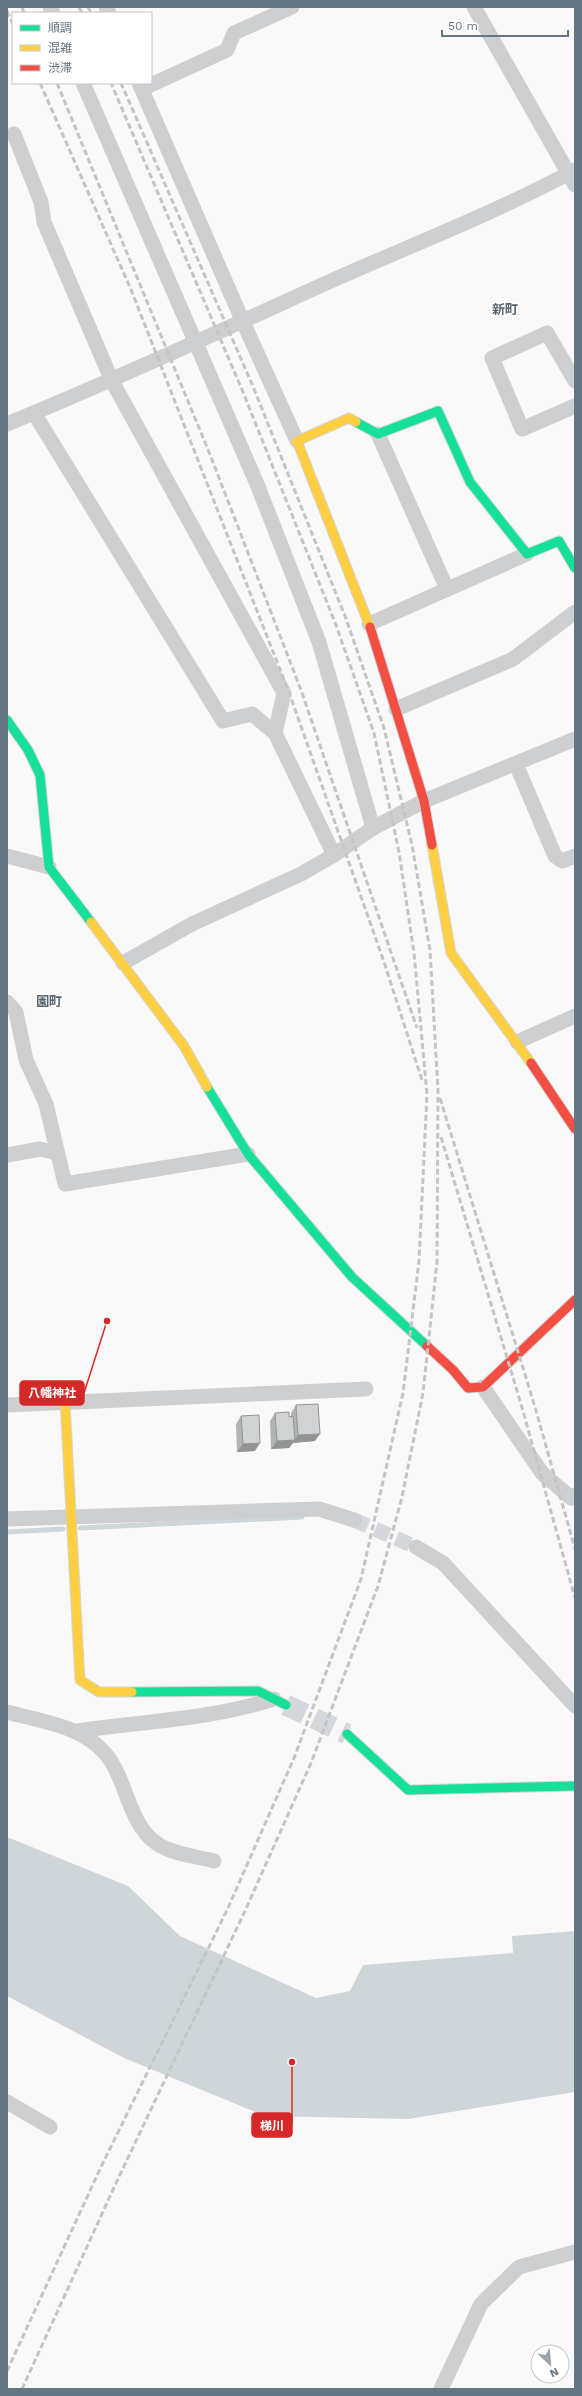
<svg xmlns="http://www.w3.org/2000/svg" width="582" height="2396" viewBox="0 0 582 2396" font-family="'Work Sans','Noto Sans JP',sans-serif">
	<rect width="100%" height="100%" fill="#f9f9f9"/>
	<polygon fill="#ced6d9" points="7,1837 128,1886 180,1936 316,1998 350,1991 363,1965 513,1953 512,1936 575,1931 575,2092 408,2119 265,2116 124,2058 7,1996"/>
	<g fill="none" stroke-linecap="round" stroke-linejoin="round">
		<g stroke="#ced6d9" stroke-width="5">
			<polyline points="80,1528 302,1517"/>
			<polyline points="7,1532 63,1529"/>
		</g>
		<polyline stroke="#d4d8dc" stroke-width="15" stroke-dasharray="15 8" stroke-linecap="butt" points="354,1520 416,1547"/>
		<polyline stroke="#d4d8dc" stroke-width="21" stroke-dasharray="21 10" stroke-linecap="butt" points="286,1705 347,1734"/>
		<defs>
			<g id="fast">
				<polyline points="356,422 378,434 438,411 470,482 527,554 559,541 575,568"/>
				<polyline points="7,720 28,750 40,775 49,867 91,922"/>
				<polyline points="207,1087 248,1154 352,1277 427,1346"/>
				<polyline points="132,1692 258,1691 286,1705"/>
				<polyline points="347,1734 408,1790 575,1786"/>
			</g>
			<g id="slow">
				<polyline points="356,422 349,418 297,441 370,627"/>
				<polyline points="432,845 451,953 531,1063"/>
				<polyline points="91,922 184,1046 207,1087"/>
				<polyline points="65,1402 80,1680 99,1692 132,1692"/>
			</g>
			<g id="jam">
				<polyline points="370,627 424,801 432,845"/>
				<polyline points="531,1063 575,1129"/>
				<polyline points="427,1346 453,1370 468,1388 483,1387 575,1300"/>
			</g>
		</defs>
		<use href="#fast" stroke="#d5d6d7" stroke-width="11"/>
		<use href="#slow" stroke="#d5d6d7" stroke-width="11"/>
		<use href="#jam" stroke="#d5d6d7" stroke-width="11"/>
		<g stroke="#cecfd0" stroke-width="15">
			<polyline points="50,7 53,13"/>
			<polyline points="106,7 109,13"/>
			<polyline points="474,7 575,185"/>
			<polyline points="83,83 257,484 319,642 373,828"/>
			<polyline points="139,83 243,322 297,441"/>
			<polyline points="142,89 227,50 234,33 292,7"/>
			<polyline points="14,134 41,202 44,222 112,381 284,693 275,733 334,855"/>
			<polyline points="575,381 547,333 492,358 522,429 575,406"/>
			<polyline points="34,413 223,721 252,714 275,733"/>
			<path d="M 7,424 C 117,379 225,329 333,280 C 414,244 497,212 575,170"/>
			<polyline points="378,434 447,589"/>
			<polyline points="369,624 527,554"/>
			<polyline points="396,709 513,659 575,612"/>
			<polyline points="516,764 555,856 562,861 575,856"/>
			<polyline points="7,856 49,867"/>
			<polyline points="123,963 192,924 301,874 334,855 373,828 424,801 575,739"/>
			<polyline points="7,1002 16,1012 26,1060 46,1104 65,1184 248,1154"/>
			<polyline points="517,1042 575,1016"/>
			<polyline points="7,1155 40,1149 57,1153"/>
			<polyline points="483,1387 542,1473 571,1498 575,1495"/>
			<polyline points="7,1405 366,1389"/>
			<polyline points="7,1519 319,1509 354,1520"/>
			<polyline points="416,1547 443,1563 575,1706"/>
			<path d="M 7,1712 C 40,1721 79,1725 104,1752 C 130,1781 127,1833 167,1849 C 181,1855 199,1857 214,1861"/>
			<path d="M 77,1731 C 146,1721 206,1720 274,1699"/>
			<polyline points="7,2102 50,2127"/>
			<polyline points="441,2389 481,2304 519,2267 575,2252"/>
		</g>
		<use href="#fast" stroke="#16e098" stroke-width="9"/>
		<use href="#slow" stroke="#ffcf43" stroke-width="9"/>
		<use href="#jam" stroke="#f24e42" stroke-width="9"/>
		<g stroke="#c3c5c6" stroke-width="3" stroke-dasharray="6 3" stroke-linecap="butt">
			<polyline points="22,7 24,13"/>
			<polyline points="79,7 82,13"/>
			<polyline points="88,7 91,13"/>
			<polyline points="7,11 13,24"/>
			<polyline points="40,83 132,292 290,695 384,962 422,1080"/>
			<polyline points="57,83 211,457 301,690 417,1028"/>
			<polyline points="440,1098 535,1407 575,1549"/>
			<polyline points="441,1137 523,1411 575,1598"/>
			<polyline points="7,2371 100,2169 228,1908 294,1758 361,1579 403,1393 419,1261 427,1094 414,953 399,852 374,733 336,625 243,392 111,83"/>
			<polyline points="22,2389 117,2181 245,1911 311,1763 378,1586 402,1497 423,1393 437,1262 438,1090 430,950 412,845 384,728 345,616 252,384 121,83"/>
		</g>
	</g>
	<g fill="#b3b5b5">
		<polygon points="296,1405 315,1441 293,1443 289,1448 271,1449 270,1421 275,1413 289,1417 291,1417 291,1413"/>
		<polygon points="241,1416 255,1451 237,1452 236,1424"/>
	</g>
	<g fill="#929394">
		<polygon points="320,1434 315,1441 293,1443 289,1448 271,1449 277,1441 294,1440 298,1435"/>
		<polygon points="260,1443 255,1451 237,1452 243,1444"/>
	</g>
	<g fill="#d0d2d3" stroke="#929394">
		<polygon points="318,1404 320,1434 298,1435 296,1405"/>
		<polygon points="289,1412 289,1417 293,1416 295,1440 277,1441 275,1413"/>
		<polygon points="259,1415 260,1443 243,1444 241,1416"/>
	</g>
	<g text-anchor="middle" stroke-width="4" stroke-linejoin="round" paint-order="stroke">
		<g font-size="13" font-weight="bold" fill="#57646e" stroke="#fff">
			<text x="505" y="314">新町</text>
			<text x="49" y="1006">園町</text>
		</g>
	</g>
	<path fill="none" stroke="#d62828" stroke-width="1.5" d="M107 1321L84 1393M292 2062L292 2125"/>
	<g fill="#d62828" stroke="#fff" stroke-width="1.5">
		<circle cx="107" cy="1321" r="4"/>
		<circle cx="292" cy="2062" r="4"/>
	</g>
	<g fill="#d62828" stroke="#d62828" stroke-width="1.5">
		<rect x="20" y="1381" width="64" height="24" rx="4"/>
		<rect x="252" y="2113" width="40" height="24" rx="4"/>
	</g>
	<g font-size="12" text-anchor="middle" font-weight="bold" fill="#fff">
		<text x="52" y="1397">八幡神社</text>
		<text x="272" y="2130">梯川</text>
	</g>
	<rect width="582" height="2396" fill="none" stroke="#657683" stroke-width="16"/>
	<rect x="12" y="12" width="140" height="72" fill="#ffffff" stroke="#c1c8cd"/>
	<rect x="20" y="25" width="20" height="6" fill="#16e098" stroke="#c1c8cd"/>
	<text x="48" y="32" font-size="12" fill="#657683">順調</text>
	<rect x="20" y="45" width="20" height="6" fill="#ffcf43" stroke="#c1c8cd"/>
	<text x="48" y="52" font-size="12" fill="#657683">混雑</text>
	<rect x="20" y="65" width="20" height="6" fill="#f24e42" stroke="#c1c8cd"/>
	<text x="48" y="72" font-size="12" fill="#657683">渋滞</text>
	<g transform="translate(550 2364) rotate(154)"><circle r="19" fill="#ffffff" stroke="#c1c8cd"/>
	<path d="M0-3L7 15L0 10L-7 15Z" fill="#99a4ac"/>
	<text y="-6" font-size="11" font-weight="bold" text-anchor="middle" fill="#657683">N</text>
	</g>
	<path d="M442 30v6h126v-6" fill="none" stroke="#657683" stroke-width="2"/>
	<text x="448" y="30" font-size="12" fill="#657683" stroke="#ffffff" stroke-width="3" paint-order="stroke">50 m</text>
</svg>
